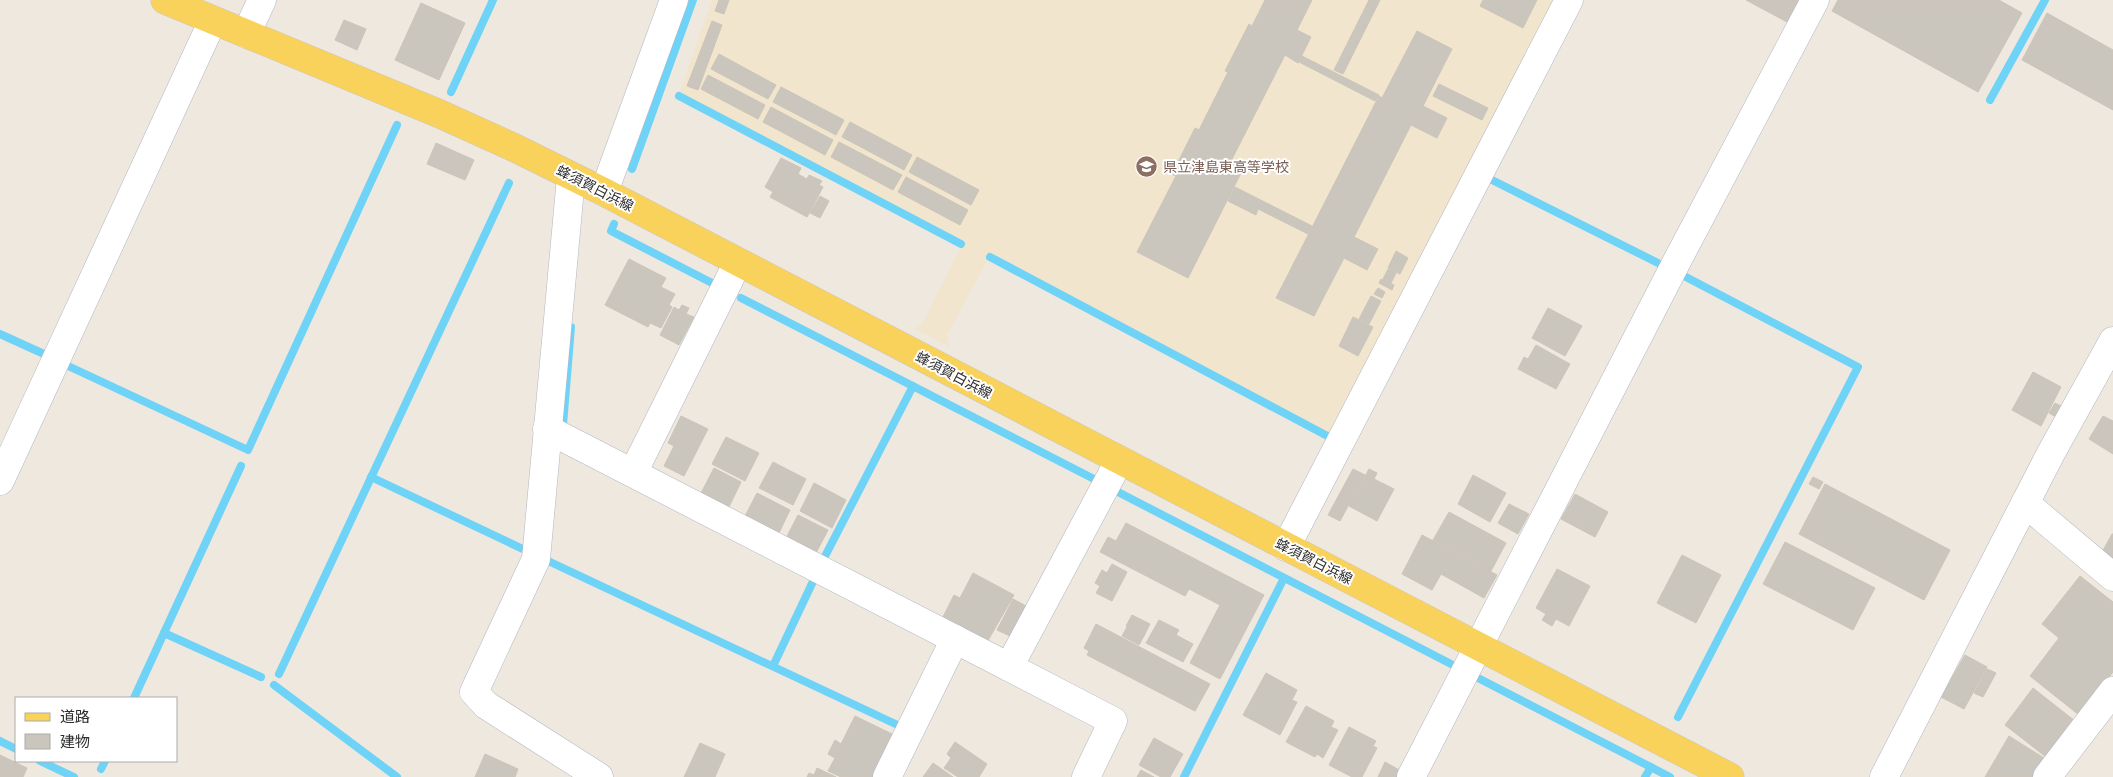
<svg xmlns="http://www.w3.org/2000/svg" width="2113" height="777" viewBox="0 0 2113 777" font-family="Signika,'Noto Sans JP',sans-serif">
	<rect width="100%" height="100%" fill="#efe8df"/>
	<polygon fill="#f1e5ce" points="712,0 1560,0 1333,435 991,254 947,335 950,347 914,328 922,324 964,241 679,93"/>
	<g fill="none" stroke-linecap="round" stroke-linejoin="round">
		<g stroke="#6ed3f6" stroke-width="8">
			<polyline points="451,92 493,0"/>
			<polyline points="679,96 961,244"/>
			<polyline points="1990,100 2045,0"/>
			<polyline points="632,169 693,0"/>
			<polyline points="1490,179 1658,263"/>
			<polyline points="614,224 611,231 712,283"/>
			<polyline points="990,257 1333,439"/>
			<polyline points="741,298 1094,479"/>
			<polyline points="0,334 44,354"/>
			<polyline points="66,365 248,450 397,125"/>
			<polyline points="563,425 571,327"/>
			<polyline points="371,477 527,551"/>
			<polyline points="1118,492 1451,664"/>
			<polyline points="546,560 904,728"/>
			<polyline points="821,564 913,386"/>
			<polyline points="164,633 261,677"/>
			<polyline points="773,666 817,573"/>
			<polyline points="279,674 509,183"/>
			<polyline points="1478,678 1670,777"/>
			<polyline points="274,685 397,777"/>
			<polyline points="134,698 241,466"/>
			<polyline points="1678,717 1858,367 1684,276"/>
			<polyline points="0,741 16,749"/>
			<polyline points="40,761 74,777"/>
			<polyline points="101,769 105,761"/>
			<polyline points="1184,777 1284,578"/>
			<polyline points="1645,777 1651,767"/>
		</g>
	</g>
	<g fill="#cbc6bd" stroke="#cbc4b8">
		<polygon points="719,0 729,0 724,14 715,11"/>
		<polygon points="1265,0 1312,0 1297,30 1311,37 1298,63 1285,55 1231,161 1244,167 1188,278 1137,252 1176,176 1172,174 1195,128 1199,130 1228,72 1225,71 1249,24 1252,26"/>
		<polygon points="1369,0 1380,0 1343,74 1334,70"/>
		<polygon points="1483,0 1537,0 1523,28 1480,6"/>
		<polygon points="1746,0 1799,0 1787,22"/>
		<polygon points="1838,0 1999,0 2022,13 1978,92 1832,11"/>
		<polygon points="421,3 465,23 439,80 395,60"/>
		<polygon points="2047,13 2113,50 2113,110 2022,60"/>
		<polygon points="344,20 366,29 357,50 335,40"/>
		<polygon points="712,21 722,25 698,90 687,86"/>
		<polygon points="1417,31 1452,49 1423,106 1447,118 1437,138 1411,125 1354,237 1378,249 1367,270 1344,258 1314,316 1276,298 1379,96 1382,98"/>
		<polygon points="719,54 776,85 768,99 711,69"/>
		<polygon points="1302,56 1379,95 1375,101 1299,62"/>
		<polygon points="708,75 765,105 758,119 701,89"/>
		<polygon points="1439,84 1488,108 1482,120 1433,96"/>
		<polygon points="781,87 844,120 836,135 773,102"/>
		<polygon points="771,107 833,140 825,155 763,122"/>
		<polygon points="850,122 912,155 904,170 842,137"/>
		<polygon points="839,142 902,175 893,190 831,157"/>
		<polygon points="436,143 474,160 465,180 427,164"/>
		<polygon points="917,157 979,190 971,205 909,172"/>
		<polygon points="781,158 801,168 798,174 807,179 809,175 822,181 819,185 823,187 807,217 770,197 773,192 765,187"/>
		<polygon points="906,177 968,210 960,225 898,192"/>
		<polygon points="1235,187 1312,226 1308,234 1258,209 1256,215 1228,201"/>
		<polygon points="820,196 829,201 820,218 810,213"/>
		<polygon points="1396,251 1408,258 1400,274 1388,268"/>
		<polygon points="629,259 666,278 661,287 675,294 669,305 672,307 661,328 650,323 648,327 605,305"/>
		<polygon points="1388,269 1396,273 1391,283 1383,279"/>
		<polygon points="1381,279 1394,285 1392,290 1379,283"/>
		<polygon points="1378,288 1385,292 1382,298 1374,294"/>
		<polygon points="1371,296 1381,301 1369,324 1359,319"/>
		<polygon points="682,305 689,308 686,314 694,317 679,345 660,335 674,307 679,310"/>
		<polygon points="1548,308 1582,326 1565,356 1532,338"/>
		<polygon points="1353,317 1373,327 1358,356 1339,346"/>
		<polygon points="1536,345 1570,364 1556,389 1518,369 1524,357 1528,359"/>
		<polygon points="2033,372 2061,387 2041,426 2012,410"/>
		<polygon points="2055,403 2063,407 2058,418 2049,413"/>
		<polygon points="681,416 708,429 684,476 664,466 674,446 668,443"/>
		<polygon points="2103,416 2113,421 2113,454 2089,439"/>
		<polygon points="726,437 759,453 745,481 712,464"/>
		<polygon points="773,462 806,479 793,505 759,488"/>
		<polygon points="714,468 741,482 728,509 700,495"/>
		<polygon points="1353,469 1365,475 1340,521 1328,515"/>
		<polygon points="1369,469 1377,473 1374,479 1394,489 1377,521 1349,506"/>
		<polygon points="1473,475 1506,493 1490,522 1458,504"/>
		<polygon points="1813,477 1823,482 1819,489 1809,484"/>
		<polygon points="814,483 846,500 832,528 800,511"/>
		<polygon points="1825,484 1950,550 1924,600 1799,534"/>
		<polygon points="757,493 790,510 778,535 744,518"/>
		<polygon points="1575,494 1608,512 1595,537 1561,519"/>
		<polygon points="1509,504 1529,514 1518,534 1498,523"/>
		<polygon points="1449,512 1506,543 1491,571 1433,540"/>
		<polygon points="798,515 828,530 815,555 785,540"/>
		<polygon points="1126,523 1264,595 1220,679 1190,663 1220,605 1189,589 1185,596 1100,552 1108,537 1116,541"/>
		<polygon points="2112,534 2113,534 2113,561 2101,554"/>
		<polygon points="1422,535 1497,575 1484,598 1441,574 1432,590 1402,574"/>
		<polygon points="1785,542 1875,588 1853,630 1763,584"/>
		<polygon points="1682,555 1721,575 1696,623 1657,603"/>
		<polygon points="1112,564 1127,572 1112,601 1096,593 1100,586 1095,583 1102,570 1107,573"/>
		<polygon points="1557,569 1590,586 1569,626 1556,619 1552,626 1542,620 1546,614 1536,608"/>
		<polygon points="973,573 1014,595 986,644 941,621 954,595 960,598"/>
		<polygon points="2080,576 2113,602 2113,672 2079,715 2030,676 2059,638 2042,624"/>
		<polygon points="1013,599 1026,606 1010,636 997,630"/>
		<polygon points="1132,615 1150,624 1144,636 1126,626"/>
		<polygon points="1159,620 1179,630 1176,635 1193,644 1183,662 1146,643"/>
		<polygon points="1096,624 1210,684 1195,711 1087,655 1089,651 1084,648"/>
		<polygon points="1127,627 1144,636 1139,645 1122,636"/>
		<polygon points="1965,655 1987,667 1964,709 1941,697"/>
		<polygon points="1987,669 1996,673 1983,697 1974,693"/>
		<polygon points="1266,673 1297,690 1292,700 1297,702 1280,735 1243,715"/>
		<polygon points="2033,688 2075,721 2046,757 2005,725"/>
		<polygon points="1306,706 1334,721 1331,727 1338,730 1323,758 1317,754 1315,757 1286,742"/>
		<polygon points="855,716 894,735 872,777 841,777 828,771 835,758 828,754 835,740 841,744"/>
		<polygon points="1349,727 1376,741 1373,746 1377,748 1362,777 1352,777 1329,765"/>
		<polygon points="2009,736 2044,758 2032,777 1985,777"/>
		<polygon points="1154,738 1183,754 1170,777 1161,777 1139,765"/>
		<polygon points="955,742 987,764 979,777 958,777 944,768 951,758 947,754"/>
		<polygon points="700,743 725,754 715,777 684,777"/>
		<polygon points="485,754 518,769 515,777 475,777"/>
		<polygon points="0,755 27,768 23,777 0,777"/>
		<polygon points="1385,762 1401,771 1397,777 1378,777"/>
		<polygon points="933,763 953,777 923,777"/>
		<polygon points="817,768 836,777 807,777 809,773 814,775"/>
		<polygon points="1141,770 1154,777 1137,777"/>
	</g>
	<g fill="none" stroke-linecap="round" stroke-linejoin="round">
		<defs>
			<g id="minor">
				<polyline points="246,34 262,0"/>
				<polyline points="571,177 536,559 474,692 486,705 599,777"/>
				<polyline points="604,192 674,0"/>
				<polyline points="547,429 1009,667"/>
				<polyline points="633,473 738,262"/>
				<polyline points="0,481 213,20"/>
				<polyline points="2025,503 2113,577"/>
				<polyline points="1286,547 1569,0"/>
				<polyline points="887,777 955,639"/>
				<polyline points="1086,777 1113,721 1009,667 1119,461"/>
				<polyline points="1411,777 1677,261 1815,0"/>
				<polyline points="1884,777 2051,453 2113,341"/>
				<polyline points="2047,777 2113,691"/>
			</g>
			<polyline id="major" points="165,0 440,114 515,148 604,192 1730,777"/>
		</defs>
		<use href="#minor" stroke="#b3b6c1" stroke-width="29"/>
		<use href="#major" stroke="#c8c8c8" stroke-width="29"/>
		<use href="#minor" stroke="#fff" stroke-width="28"/>
		<use href="#major" stroke="#f9d25b" stroke-width="28"/>
	</g>
	<defs>
		<symbol id="school-disc" viewBox="-11 -11 22 22"><circle r="9.5" fill="#8d6e63" stroke="#fff"/><path d="M0-5L7-2L0 1L-7-2ZM-4 1L0 2.5L4 1V4Q0 6-4 4Z" fill="#fff"/></symbol>
	</defs>
	<g fill-rule="evenodd">
		<use href="#school-disc" x="1134" y="154" width="25" height="25"/>
	</g>
	<g text-anchor="middle" stroke-width="4" stroke-linejoin="round" paint-order="stroke">
		<g font-size="14" fill="#785e54" stroke="#fff" text-anchor="start">
			<text x="1163" y="172">県立津島東高等学校</text>
		</g>
		<g font-size="14" fill="#2d2d2d" stroke="#fff">
			<text transform="translate(595 188) rotate(27)" y="5">蜂須賀白浜線</text>
			<text transform="translate(954 375) rotate(28)" y="5">蜂須賀白浜線</text>
			<text transform="translate(1314 561) rotate(27)" y="5">蜂須賀白浜線</text>
		</g>
	</g>
	<rect x="15" y="697" width="162" height="65" fill="#ffffff" stroke="#ababab"/>
	<rect x="25" y="713" width="25" height="8" fill="#f9d25b" stroke="#ababab"/>
	<text x="60" y="722" font-size="15" fill="#2d2d2d">道路</text>
	<rect x="25" y="734" width="25" height="15" fill="#cbc6bd" stroke="#ababab"/>
	<text x="60" y="747" font-size="15" fill="#2d2d2d">建物</text>
</svg>
